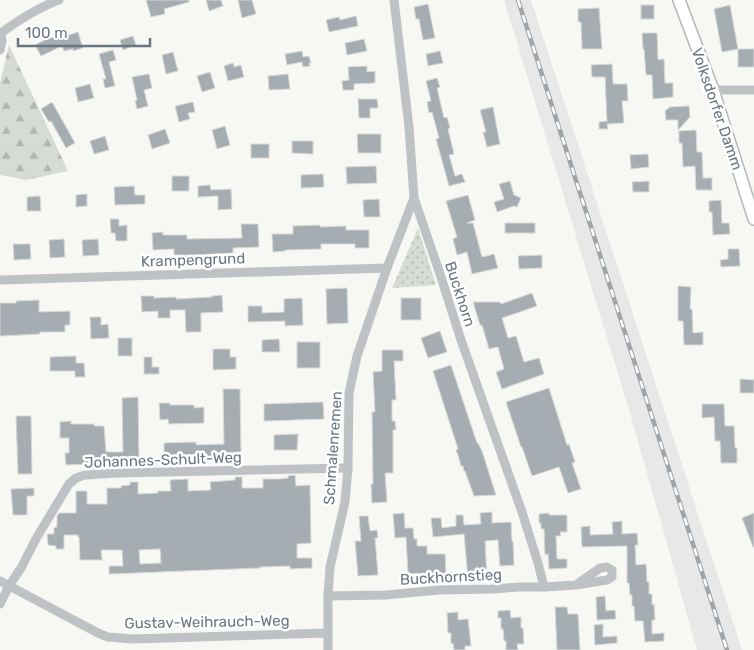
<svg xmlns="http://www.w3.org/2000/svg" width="754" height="650" viewBox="0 0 754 650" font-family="Rubik,sans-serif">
	<defs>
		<pattern id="forest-firs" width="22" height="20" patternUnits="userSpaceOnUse" patternTransform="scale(1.25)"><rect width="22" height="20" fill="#d6dbd4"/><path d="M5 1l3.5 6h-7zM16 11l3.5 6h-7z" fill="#b2b6b1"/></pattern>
		<pattern id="park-dots" width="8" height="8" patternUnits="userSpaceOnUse" patternTransform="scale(1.25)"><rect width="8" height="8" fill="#d6dbd4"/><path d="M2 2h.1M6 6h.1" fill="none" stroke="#b2b6b1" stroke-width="1.8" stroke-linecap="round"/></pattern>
	</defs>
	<rect width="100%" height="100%" fill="#f7f7f4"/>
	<polygon fill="#e7e8e7" points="504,0 531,0 742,650 697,650 630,413"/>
	<polygon fill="url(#forest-firs)" points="9,45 68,171 26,180 0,175 0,83"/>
	<polygon fill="url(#park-dots)" points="418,228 436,285 392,288"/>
	<g fill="#a6adb2" stroke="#d8d8d6" fill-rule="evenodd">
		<polygon points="146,0 189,0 189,2 164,9 165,14 151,17"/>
		<polygon points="206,0 221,0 223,6 209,11"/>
		<polygon points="238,0 252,0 256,14 242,18"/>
		<polygon points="428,4 435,38 423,40 419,19 416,19 414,7"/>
		<rect x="641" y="5" width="13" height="14"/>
		<polygon points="730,5 738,49 722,52 714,9"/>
		<polygon points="599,8 602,49 582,49 581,22 578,22 578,9"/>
		<polygon points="356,16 358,26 329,32 326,20 339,17 340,20"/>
		<polygon points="78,32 83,48 73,51 73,49 64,51 62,46 41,56 35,45 47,39 68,33 69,35"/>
		<polygon points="642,33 657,33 658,60 664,59 665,83 673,83 673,97 653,99 652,75 646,75 644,49 643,49"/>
		<polygon points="133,36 136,45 123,50 120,40"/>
		<polygon points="364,39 367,51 347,55 345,43"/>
		<rect x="738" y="49" width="16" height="18"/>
		<polygon points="113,50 116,60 109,62 115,86 105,88 103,79 106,79 99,54"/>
		<polygon points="302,51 303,57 309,56 311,63 309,63 310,66 303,67 302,62 287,65 285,54"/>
		<polygon points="440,51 443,63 428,66 426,54"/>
		<polygon points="173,52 178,71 166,74 162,55"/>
		<polygon points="233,63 234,67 241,65 244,77 228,81 224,66"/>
		<polygon points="612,64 613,84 627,84 628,101 622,101 624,123 607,124 608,129 599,129 599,122 607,121 605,77 592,77 591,65"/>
		<polygon points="367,66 367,72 375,71 375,83 354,84 354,90 343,90 342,81 349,80 348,67"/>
		<polygon points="210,72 215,88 202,92 197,76"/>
		<polygon points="149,74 152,88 144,90 148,106 137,109 135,101 137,100 132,77"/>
		<polygon points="288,74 290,89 269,90 268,76"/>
		<polygon points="437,78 440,87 437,88 444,118 447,117 450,128 448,129 454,154 449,155 455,176 462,174 465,182 449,186 436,139 439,138 432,112 429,113 427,102 431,101 426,81"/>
		<polygon points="90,84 94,98 78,102 75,88"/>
		<polygon points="358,99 377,99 378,108 370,108 370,118 359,118"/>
		<polygon points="52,102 75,143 66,148 51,121 49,122 41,109"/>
		<polygon points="193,102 195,112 188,113 190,119 179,122 175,106"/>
		<polygon points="689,106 690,117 678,130 678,120 666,120 665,111 670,107"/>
		<polygon points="493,107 500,144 487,147 483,132 486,132 480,110"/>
		<polygon points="225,126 230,145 217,149 212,130"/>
		<polygon points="165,129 170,143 152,149 148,135"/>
		<polygon points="696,130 697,152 702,152 703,178 712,178 712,190 696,190 695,166 683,167 682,143 679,143 679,131"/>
		<polygon points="357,134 381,134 381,153 358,153"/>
		<polygon points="105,136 109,150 94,154 90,141"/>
		<polygon points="292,141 313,141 313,154 292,153"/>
		<rect x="251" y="144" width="18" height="14"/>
		<polygon points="648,154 649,167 631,169 630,155"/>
		<polygon points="376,166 377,183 347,184 346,167"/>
		<polygon points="323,174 324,187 301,188 301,175"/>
		<rect x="172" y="176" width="17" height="15"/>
		<polygon points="510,181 514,195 521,198 517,207 514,206 497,212 494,202 504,199 499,184"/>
		<polygon points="649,181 649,192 633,192 632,182"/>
		<polygon points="210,185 211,190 231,189 232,209 218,210 218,196 198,197 198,186"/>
		<polygon points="134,186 135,195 145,195 145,204 115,205 114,187"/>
		<polygon points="87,194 87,206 76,207 76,195"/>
		<polygon points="468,195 475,220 467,223 473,223 482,257 494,254 498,268 472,274 467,252 457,255 453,239 457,237 446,201"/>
		<polygon points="40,196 41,211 27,211 27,197"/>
		<polygon points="379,199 380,217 364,217 363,200"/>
		<polygon points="721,200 722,223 729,223 730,234 713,235 712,212 709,212 709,201"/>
		<polygon points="110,219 119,219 119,226 127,225 127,241 116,241 115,233 111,233"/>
		<rect x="505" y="223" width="30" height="10"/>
		<polygon points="241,224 258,224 259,247 233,248 233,253 197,255 174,255 174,249 153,250 152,233 163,232 163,235 187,235 187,239 242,238"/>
		<polygon points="320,225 320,227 346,226 346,230 369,230 369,248 355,248 355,244 321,244 321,249 285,250 285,251 273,252 272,234 293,234 293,226"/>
		<polygon points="64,239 65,257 50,258 49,240"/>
		<polygon points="98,239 99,255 83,256 82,240"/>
		<polygon points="13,244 30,244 31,259 14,260"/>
		<polygon points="728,249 739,249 740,266 721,267 720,260 728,259"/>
		<polygon points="542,255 542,268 519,269 518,256"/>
		<polygon points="678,286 691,287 690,309 692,309 693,333 703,332 703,345 684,345 683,321 678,321"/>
		<polygon points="347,288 348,323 327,324 326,289"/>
		<polygon points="532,293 537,306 502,318 508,338 516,336 524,362 539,358 544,374 502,389 496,372 504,369 498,347 489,349 482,325 480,325 473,302 500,302 501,304"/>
		<polygon points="222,295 223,312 201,313 201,332 186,332 185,310 170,310 170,318 158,318 158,311 142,312 141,296 154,296 154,298 176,297 176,299 212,297 212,296"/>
		<polygon points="302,298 303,325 285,326 285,321 248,322 248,306 262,306 262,313 284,312 284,299"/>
		<rect x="401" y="298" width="20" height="22"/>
		<polygon points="39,300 39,312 70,311 70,325 65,325 65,332 40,332 40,334 0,336 0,303 16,303 16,301"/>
		<polygon points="90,317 101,317 101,325 108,324 109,338 91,339"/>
		<polygon points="440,331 447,352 428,358 421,338"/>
		<rect x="118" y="338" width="14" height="18"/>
		<polygon points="279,339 280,352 262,352 262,340"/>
		<rect x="297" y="342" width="23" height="26"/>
		<polygon points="213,349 230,349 230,357 236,357 236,369 213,370"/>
		<polygon points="382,350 403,350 403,361 394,361 396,400 392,400 392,421 395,421 396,430 393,430 393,473 385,473 387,502 372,503 371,484 373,484 372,412 375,412 373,372 382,371"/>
		<polygon points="76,356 76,363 84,363 85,377 75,377 75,371 50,371 50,357"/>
		<polygon points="144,357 152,357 152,367 159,367 159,374 144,374"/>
		<polygon points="451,365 477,443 478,443 482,451 496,495 474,496 465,471 464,471 463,466 461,466 458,455 456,450 458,449 433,371"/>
		<polygon points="740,379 754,380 754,393 740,393"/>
		<polygon points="549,388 567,445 569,444 575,462 572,463 581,489 568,493 559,467 532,476 522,447 521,447 506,402"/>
		<polygon points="223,389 240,389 241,452 214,453 214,461 164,462 164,443 196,442 196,445 224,444"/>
		<polygon points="138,397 139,461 116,461 117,463 66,465 65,453 69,453 69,438 60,438 60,422 71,421 71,424 94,424 94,426 104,426 106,452 123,452 122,398"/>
		<polygon points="323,402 324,419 264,421 264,404"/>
		<polygon points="159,403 170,403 170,405 194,405 194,408 204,407 204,423 169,424 168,419 160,420"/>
		<polygon points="702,404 724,404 725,426 734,426 735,448 737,448 737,463 721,463 720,441 715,441 714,417 702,418"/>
		<polygon points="16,416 31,416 32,474 18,474"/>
		<polygon points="298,434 297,450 274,450 274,435"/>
		<path d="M 295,475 L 296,486 L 310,485 L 311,543 L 297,544 L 297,558 L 312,558 L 312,568 L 290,569 L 290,566 L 260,567 L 260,568 L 109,574 L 109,566 L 123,566 L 122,550 L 101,550 L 102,560 L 80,560 L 79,537 L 78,537 L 78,535 L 64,535 L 64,549 L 56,549 L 56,546 L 48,545 L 47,534 L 54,534 L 54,528 L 57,527 L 57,516 L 59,513 L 76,513 L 76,491 L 87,491 L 87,504 L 107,504 L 107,488 L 121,488 L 121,486 L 130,485 L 130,482 L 138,482 L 138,494 L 158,493 L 158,491 L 171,491 L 170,480 L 188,479 L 188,491 L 211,490 L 210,482 L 235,480 L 235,477 L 242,477 L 242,488 L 263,488 L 263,479 L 280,479 L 288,478 L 288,476 ZM 160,549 L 161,563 L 140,564 L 139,550 Z"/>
		<polygon points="34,488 34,496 27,496 27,515 13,515 11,489"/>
		<polygon points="492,512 492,523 511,522 512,542 513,541 514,565 500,566 498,540 485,541 487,578 468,579 464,534 433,537 431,518 441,518 442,528 456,526 456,515 463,515 464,525 481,524 480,513"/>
		<polygon points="404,513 405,528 413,528 414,539 417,539 417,546 427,546 427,554 445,554 446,574 438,574 438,573 408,574 406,537 395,538 393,514"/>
		<polygon points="549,513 549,515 567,515 567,532 560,532 561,536 556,536 557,559 567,559 567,568 549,569 548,554 545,555 544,529 541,529 541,523 539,523 539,514"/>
		<polygon points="754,513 754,547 753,547 742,518"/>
		<polygon points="359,516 368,516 370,531 377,530 378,538 375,538 378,575 358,576 355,541 361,541"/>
		<polygon points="622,521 622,534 637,533 638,545 635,545 636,565 646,564 647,582 649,582 649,594 652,594 652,605 654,604 655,620 652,620 652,634 664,633 664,641 645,642 643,621 635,621 634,606 632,606 632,595 630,595 629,583 627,583 627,546 582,547 581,527 590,526 590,535 613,534 612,522"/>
		<polygon points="605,596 606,611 615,610 616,619 597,620 596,597"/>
		<polygon points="555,607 567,607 568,614 578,614 580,650 557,650"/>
		<polygon points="510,610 511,618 521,617 521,628 523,628 524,644 517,644 518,650 506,650 506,641 504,641 503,629 501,629 501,618 498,618 498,611"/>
		<polygon points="458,612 458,620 468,619 471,646 465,646 465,650 454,650 453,643 451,644 451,633 448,633 447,613"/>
		<polygon points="603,624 603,637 617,636 617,643 595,645 594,625"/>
	</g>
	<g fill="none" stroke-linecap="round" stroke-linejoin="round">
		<defs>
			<polyline id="major" points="679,0 713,90 754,219"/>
		</defs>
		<use href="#major" stroke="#b2b6b9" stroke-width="14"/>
		<g stroke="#bec2c5" stroke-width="9">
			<polyline points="394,0 409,127 414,198 440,274 461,340 522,512 538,563 544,587"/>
			<path d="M 0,33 L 1,33 C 20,19 37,8 59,0"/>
			<polyline points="0,50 2,41 1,33"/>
			<polyline points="713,90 754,90"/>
			<polyline points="0,280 387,268"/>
			<polyline points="0,581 98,633 108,637 133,639 327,633"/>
			<polyline points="328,596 386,595 439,590 492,589 519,587 544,587 576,585 607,580 612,577 612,570 607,567 600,568 576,585"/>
			<polyline points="0,604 9,586 21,568 37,537 69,484 76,478 85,475 118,473 348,468"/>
			<polyline points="328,650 328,596 330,567 345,502 348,468 349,393 357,356 387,268 414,198"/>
		</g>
		<use href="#major" stroke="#fff" stroke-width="11"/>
		<defs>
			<polyline id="rail" points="518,0 727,650"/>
		</defs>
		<use href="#rail" stroke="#9fa4a9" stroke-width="4.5"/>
		<use href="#rail" stroke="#fff" stroke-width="2.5" stroke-dasharray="8" stroke-linecap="butt"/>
	</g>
	<g text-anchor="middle" stroke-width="5" stroke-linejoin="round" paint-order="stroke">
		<g font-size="15" fill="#6a7781" stroke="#fff">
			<text transform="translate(717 109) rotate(71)" y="5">Volksdorfer Damm</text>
			<text transform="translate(193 260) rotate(-2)" y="5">Krampengrund</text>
			<text transform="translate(460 294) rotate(72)" y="5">Buckhorn</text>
			<text transform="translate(333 448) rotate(-86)" y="5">Schmalenremen</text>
			<text transform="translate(163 460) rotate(-2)" y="5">Johannes-Schult-Weg</text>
			<text transform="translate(451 577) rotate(-3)" y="5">Buckhornstieg</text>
			<text transform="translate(207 622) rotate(-1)" y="5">Gustav-Weihrauch-Weg</text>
		</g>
	</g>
	<path d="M18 38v8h132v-8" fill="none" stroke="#6a7781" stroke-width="2.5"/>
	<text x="25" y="38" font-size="15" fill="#6a7781" stroke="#ffffff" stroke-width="4" paint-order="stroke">100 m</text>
</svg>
